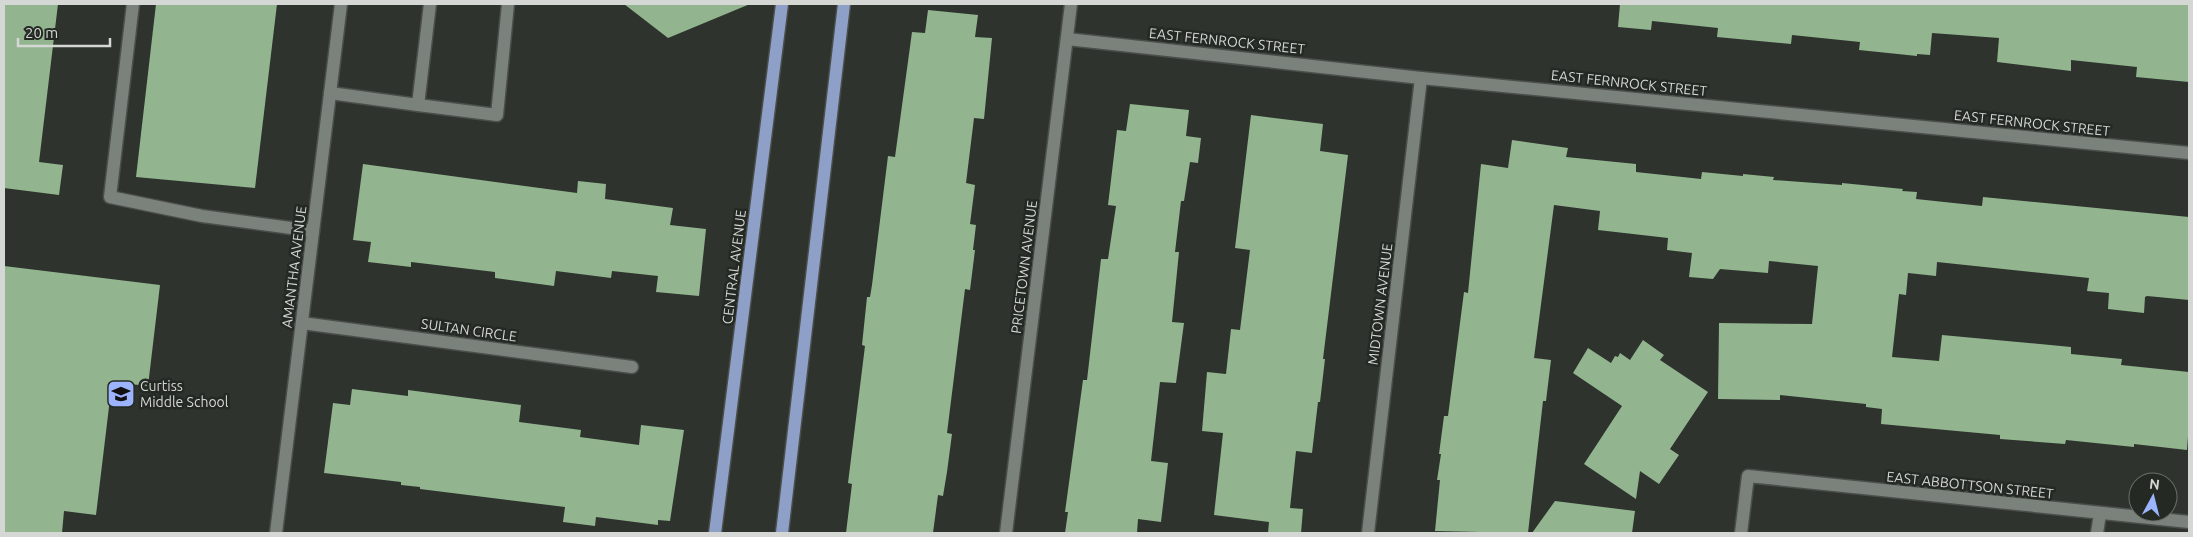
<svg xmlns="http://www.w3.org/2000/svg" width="2193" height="537" viewBox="0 0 2193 537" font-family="Ubuntu,sans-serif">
	<rect width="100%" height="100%" fill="#2e332e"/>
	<g fill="#92b58f">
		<polygon points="4,4 58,4 39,162 63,165 59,195 4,188"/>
		<polygon points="156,4 277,4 255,188 136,177"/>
		<polygon points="624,4 750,4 668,38"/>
		<polygon points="1620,4 2189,4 2189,82 2136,77 2137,67 2071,60 2071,71 1997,62 1999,38 1932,33 1930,55 1917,54 1917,56 1859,50 1860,42 1792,35 1791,44 1717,37 1718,28 1652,21 1651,30 1618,27"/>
		<polygon points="928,10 978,15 975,37 992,38 984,119 974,118 966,183 975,185 970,224 976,225 973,250 975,250 970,290 965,289 947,433 952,434 947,472 943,496 938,495 933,533 846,533 852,484 848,483 865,346 862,345 867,297 870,297 872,285 888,156 895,157 912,32 925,33"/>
		<polygon points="1130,104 1189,110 1186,136 1201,138 1198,163 1190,162 1184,201 1181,201 1175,252 1179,252 1172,322 1184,323 1176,383 1160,382 1151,461 1168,463 1161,522 1138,519 1137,533 1065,533 1068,512 1065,512 1083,380 1087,380 1101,259 1108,259 1116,206 1108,205 1117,130 1126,131"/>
		<polygon points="1251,115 1323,124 1320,151 1348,155 1323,359 1325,359 1320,402 1318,402 1312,453 1296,451 1290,508 1303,509 1301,533 1268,533 1269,522 1214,515 1223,433 1202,431 1207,372 1226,374 1231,329 1240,330 1250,250 1235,248"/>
		<polygon points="1512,140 1568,148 1566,157 1636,164 1636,172 1701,179 1702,172 1743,176 1743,174 1774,177 1773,180 1842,185 1842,183 1903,189 1902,191 1917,192 1916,199 1982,206 1983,197 2189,217 2189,300 2147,296 2145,297 2144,313 2108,309 2109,293 2087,291 2089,278 1937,262 1936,276 1908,273 1906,295 1899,294 1892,357 1939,361 1942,335 2071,347 2071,354 2122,359 2121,365 2189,372 2189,423 2187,450 2134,444 2134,447 2066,440 2065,444 2000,439 2000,435 1881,424 1882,409 1866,407 1866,404 1780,395 1780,400 1718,399 1719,323 1812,324 1818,266 1769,261 1768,273 1720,269 1713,279 1689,277 1692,253 1667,250 1668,238 1598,230 1600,211 1554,205 1534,358 1551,360 1546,401 1543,401 1528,533 1435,531 1440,480 1437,480 1441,454 1439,454 1444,416 1448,416 1464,292 1468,293 1481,164 1508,168"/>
		<polygon points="363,164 577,193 578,181 606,184 605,199 673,208 670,225 706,229 699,296 656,292 658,276 612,271 611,278 556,271 554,286 495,278 495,272 411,262 411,267 368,262 371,242 353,240"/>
		<polygon points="4,266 160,285 148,386 112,382 96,515 64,511 62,533 4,533"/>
		<polygon points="1643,340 1664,355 1660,360 1708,392 1670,449 1679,455 1659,484 1640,471 1636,499 1584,464 1622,406 1573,373 1588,348 1611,363 1615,356 1618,357 1620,353 1630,360"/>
		<polygon points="352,389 408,396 408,390 521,405 519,422 581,430 580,437 639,445 641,425 684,430 670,521 658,520 658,525 596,517 595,526 563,522 565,507 420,489 420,487 401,485 401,482 324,473 333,403 350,405"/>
		<polygon points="1555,501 1635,511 1632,533 1532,533"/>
	</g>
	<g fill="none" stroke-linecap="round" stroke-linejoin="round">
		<defs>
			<g id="service">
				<polyline points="133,4 110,197 202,216 313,231"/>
				<polyline points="330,93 418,105 430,4"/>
				<polyline points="418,105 497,115 508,4"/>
			</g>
			<g id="minor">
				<polyline points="1067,39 1421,78 2189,153"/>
				<polyline points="302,323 632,367"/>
				<polyline points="276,533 341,4"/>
				<polyline points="1006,533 1071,4"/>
				<polyline points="1368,533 1421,78"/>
				<polyline points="1741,533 1748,476 2189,522"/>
				<polyline points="2097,533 2100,514"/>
			</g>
			<g id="primary">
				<polyline points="715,533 782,4"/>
				<polyline points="782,533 844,4"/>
			</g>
		</defs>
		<use href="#service" stroke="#4b4f4b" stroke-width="15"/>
		<use href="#minor" stroke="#4b4f4b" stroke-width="15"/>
		<use href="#primary" stroke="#4b4f4b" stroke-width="15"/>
		<use href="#service" stroke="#7b817b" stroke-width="12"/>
		<use href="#minor" stroke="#7b817b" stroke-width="12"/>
		<use href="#primary" stroke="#8fa0c8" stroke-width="12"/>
	</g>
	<defs>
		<symbol id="school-square" viewBox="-11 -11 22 22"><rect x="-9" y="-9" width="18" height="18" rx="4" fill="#9cb4fd" stroke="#242924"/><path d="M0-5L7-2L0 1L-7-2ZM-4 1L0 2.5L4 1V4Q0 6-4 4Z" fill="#111"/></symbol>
	</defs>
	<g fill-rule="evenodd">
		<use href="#school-square" x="105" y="378" width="32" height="32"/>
	</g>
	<g text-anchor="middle" stroke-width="5" stroke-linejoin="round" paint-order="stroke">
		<g font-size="14" fill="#d4d7d3" stroke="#242924">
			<text transform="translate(1227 41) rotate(6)" y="5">EAST FERNROCK STREET</text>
			<text transform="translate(1629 83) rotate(6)" y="5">EAST FERNROCK STREET</text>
			<text transform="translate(2032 123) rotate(6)" y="5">EAST FERNROCK STREET</text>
			<text transform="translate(294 267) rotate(-83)" y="5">AMANTHA AVENUE</text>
			<text transform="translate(734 267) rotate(-83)" y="5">CENTRAL AVENUE</text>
			<text transform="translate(1024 267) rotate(-83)" y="5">PRICETOWN AVENUE</text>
			<text transform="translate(1380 304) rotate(-83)" y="5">MIDTOWN AVENUE</text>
			<text transform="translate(469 330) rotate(8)" y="5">SULTAN CIRCLE</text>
			<text transform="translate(1970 485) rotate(6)" y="5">EAST ABBOTTSON STREET</text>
		</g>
		<g font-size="14" fill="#d4d7d3" stroke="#242924" text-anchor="start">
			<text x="140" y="391">Curtiss<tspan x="140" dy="16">Middle School</tspan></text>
		</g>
	</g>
	<rect width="2193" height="537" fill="none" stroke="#d4d7d3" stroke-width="10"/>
	<g transform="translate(2153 497) rotate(7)"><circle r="24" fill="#242924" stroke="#6a6f6a"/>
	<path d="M0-4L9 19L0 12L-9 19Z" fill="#9cb4fd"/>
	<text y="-8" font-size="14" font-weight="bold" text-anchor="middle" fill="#d4d7d3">N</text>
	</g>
	<path d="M18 38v8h92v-8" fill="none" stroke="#d4d7d3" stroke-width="2.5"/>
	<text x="25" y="38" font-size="15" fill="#d4d7d3" stroke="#242924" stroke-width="4" paint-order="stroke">20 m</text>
</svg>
